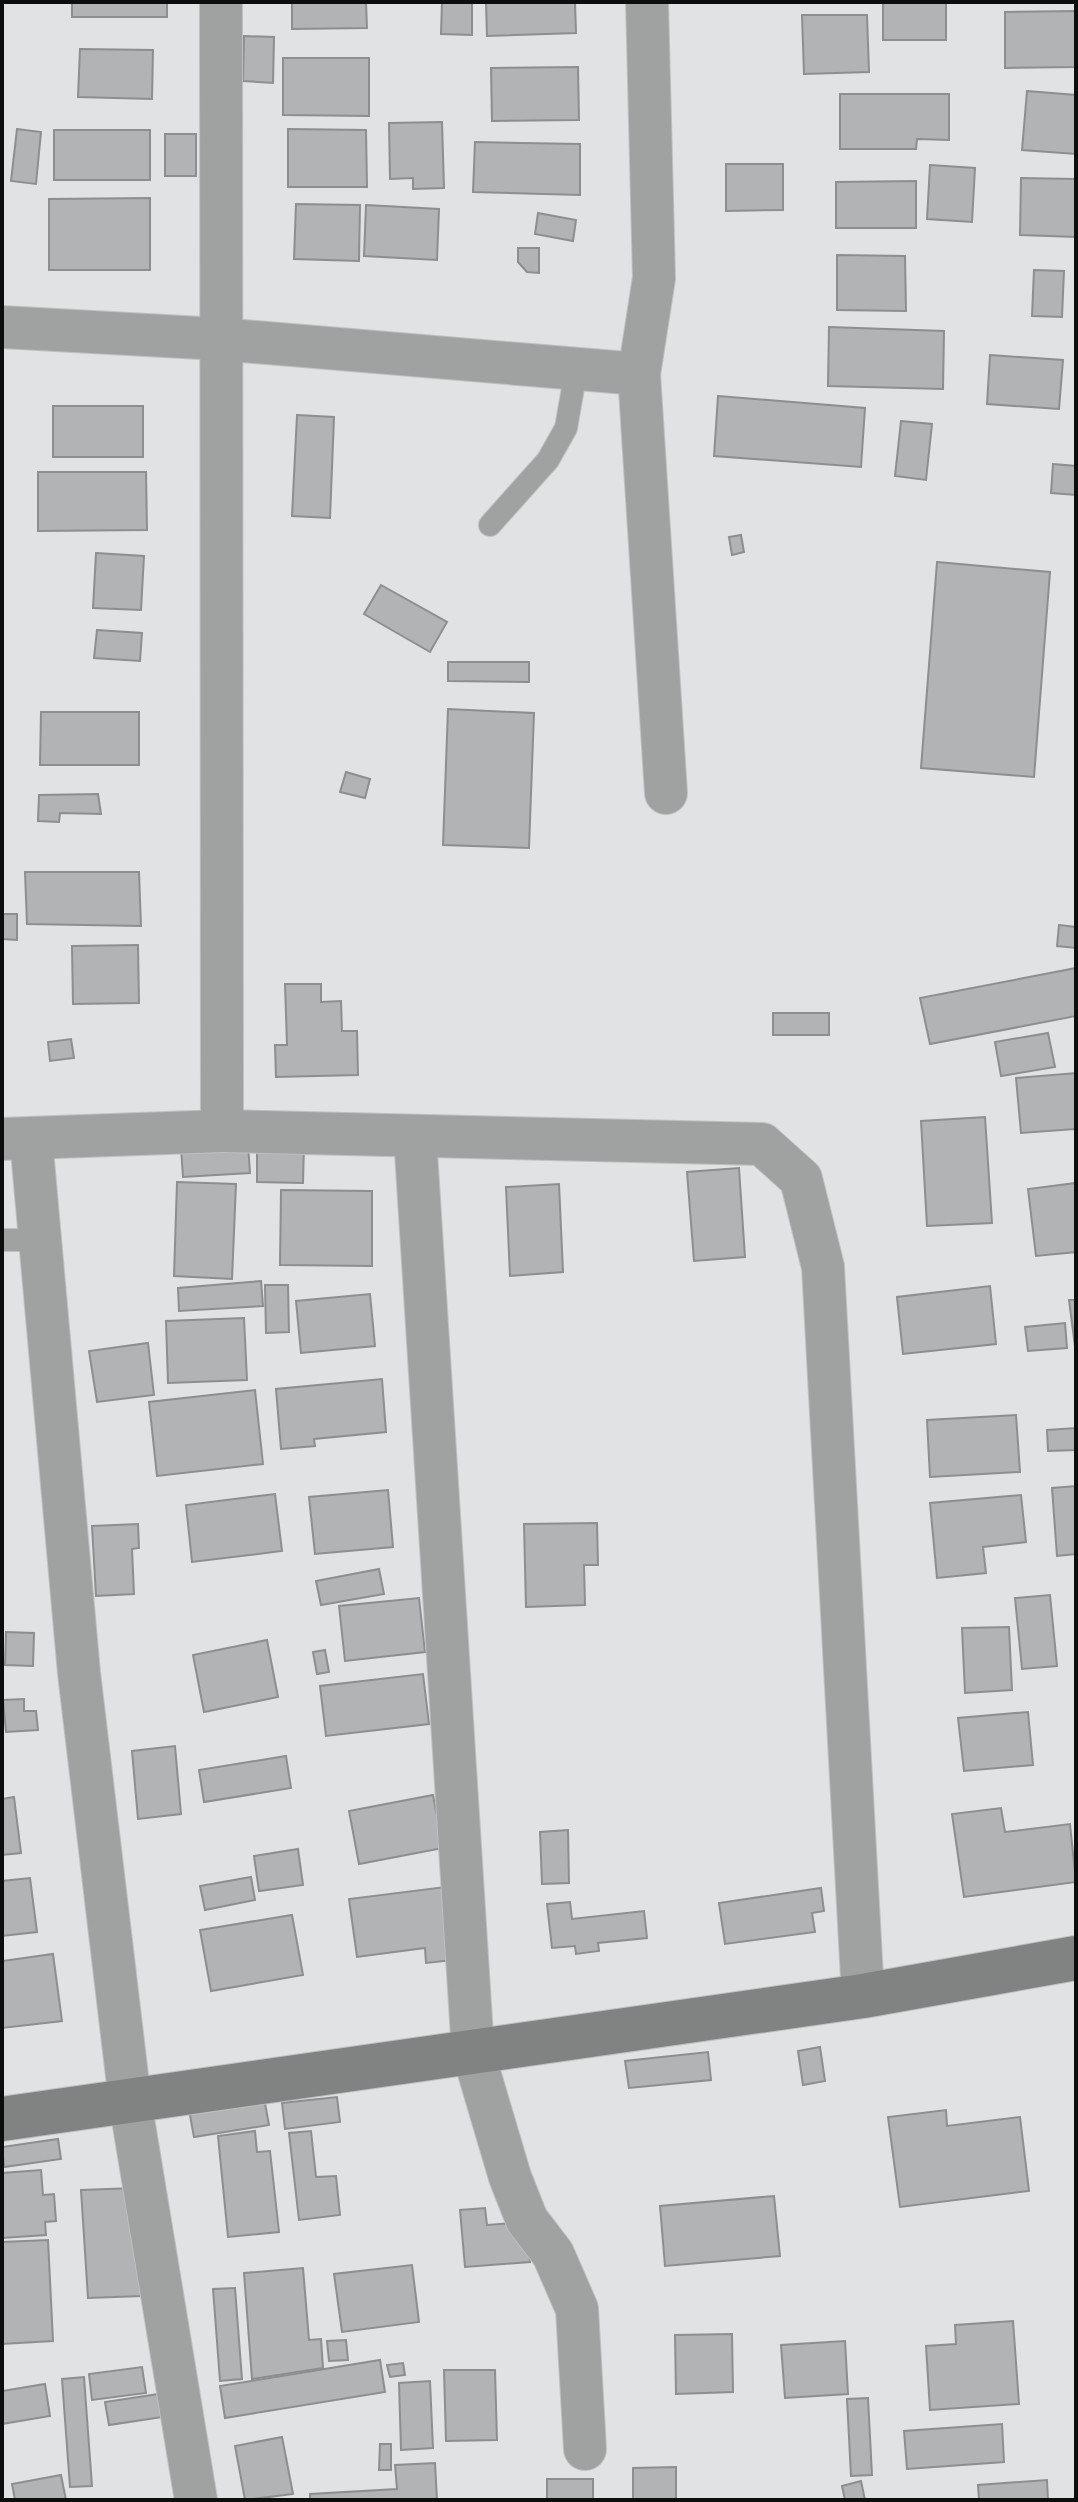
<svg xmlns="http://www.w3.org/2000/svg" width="1078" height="2502" viewBox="0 0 1078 2502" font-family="Poppins,sans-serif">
	<rect width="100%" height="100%" fill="#e0e2e3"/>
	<g fill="#b2b3b4" stroke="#8d8e8f" stroke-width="2">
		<rect x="72" y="2" width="95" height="15"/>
		<polygon points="292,2 366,2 367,28 292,29"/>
		<polygon points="442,2 472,2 472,35 441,34"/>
		<polygon points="486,2 575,2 576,33 487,36"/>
		<rect x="883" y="2" width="63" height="38"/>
		<polygon points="1076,11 1076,67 1005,68 1005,12"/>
		<polygon points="802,15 867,15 869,72 804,74"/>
		<polygon points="244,36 274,37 273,83 243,81"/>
		<polygon points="80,49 153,50 152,99 78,97"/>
		<polygon points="283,58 369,58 369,116 283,115"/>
		<polygon points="578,67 579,120 492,121 491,68"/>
		<polygon points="1027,91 1076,95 1076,154 1022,150"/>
		<polygon points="840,94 949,94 949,140 917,139 916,149 840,149"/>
		<polygon points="442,122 444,188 413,189 413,178 390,179 389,123"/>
		<polygon points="17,129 41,132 36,184 11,181"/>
		<polygon points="288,129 366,130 367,187 288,187"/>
		<rect x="54" y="130" width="96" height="50"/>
		<rect x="165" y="134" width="31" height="42"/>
		<polygon points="475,142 580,144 580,195 473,192"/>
		<polygon points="726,164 783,164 783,210 726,211"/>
		<polygon points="930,165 975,168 972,222 927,219"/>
		<polygon points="1021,178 1076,179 1076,237 1020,235"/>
		<polygon points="916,181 916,228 836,228 836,182"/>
		<polygon points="150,198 150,270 49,270 49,199"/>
		<polygon points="296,204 360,205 359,261 294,259"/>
		<polygon points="366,205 439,209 437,260 364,256"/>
		<polygon points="538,213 576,220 573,241 535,234"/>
		<polygon points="518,248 539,248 539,273 527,272 518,262"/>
		<polygon points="837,255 905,256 906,311 837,310"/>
		<polygon points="1034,270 1064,271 1062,317 1032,316"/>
		<polygon points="829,327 944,331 943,389 828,386"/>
		<polygon points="990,355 1063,360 1059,409 987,404"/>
		<polygon points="718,396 865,408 861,467 714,456"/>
		<rect x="53" y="406" width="90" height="51"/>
		<polygon points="297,415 334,417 330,518 292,516"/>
		<polygon points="901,421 932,424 926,480 895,476"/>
		<polygon points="1053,464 1076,466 1076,495 1051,493"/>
		<polygon points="38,472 146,472 147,530 38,531"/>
		<polygon points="741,535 744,552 732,555 729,537"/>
		<polygon points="96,553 144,556 141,610 93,608"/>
		<polygon points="937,562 1050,572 1034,777 921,768"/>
		<polygon points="381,585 447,622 430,652 364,614"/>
		<polygon points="97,630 142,633 140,661 94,658"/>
		<polygon points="448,662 529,662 529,682 448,681"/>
		<polygon points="448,709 534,713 529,848 443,845"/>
		<polygon points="41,712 139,712 139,765 40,765"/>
		<polygon points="346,772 370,779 365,798 340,792"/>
		<polygon points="98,794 101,814 60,813 59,822 38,821 39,795"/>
		<polygon points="25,872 139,872 141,926 27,924"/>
		<polygon points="2,914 17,914 17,940 2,939"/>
		<polygon points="1059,925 1076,927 1076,948 1057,946"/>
		<polygon points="138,945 139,1003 73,1004 72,946"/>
		<polygon points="1076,968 1076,1016 930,1044 920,998"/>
		<polygon points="285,984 321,984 321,1002 341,1001 342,1031 357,1031 358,1075 276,1077 275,1045 287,1045"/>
		<rect x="773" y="1013" width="56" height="22"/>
		<polygon points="1048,1033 1055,1067 1001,1076 995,1042"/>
		<polygon points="71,1039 74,1058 50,1061 48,1042"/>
		<polygon points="1076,1073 1076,1138 1075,1129 1021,1133 1016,1078"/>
		<polygon points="985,1117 992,1223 927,1226 921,1121"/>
		<polygon points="248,1144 250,1173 183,1177 181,1148"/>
		<polygon points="257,1144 304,1145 303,1183 257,1182"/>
		<polygon points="739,1168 745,1257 694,1261 687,1172"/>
		<polygon points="177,1182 236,1184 232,1279 174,1276"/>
		<polygon points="1076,1183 1076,1252 1036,1256 1028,1189"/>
		<polygon points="559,1184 563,1272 510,1276 506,1187"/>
		<polygon points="281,1190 372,1191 372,1266 280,1265"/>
		<polygon points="261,1281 263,1306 179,1311 178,1288"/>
		<polygon points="265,1285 288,1285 289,1332 266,1333"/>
		<polygon points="990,1286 996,1344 903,1354 897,1297"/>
		<polygon points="370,1294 375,1346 301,1353 296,1301"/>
		<polygon points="1069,1300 1076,1300 1076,1354"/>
		<polygon points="244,1318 247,1380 168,1383 166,1321"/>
		<polygon points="1065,1323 1067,1348 1028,1351 1025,1327"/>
		<polygon points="148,1343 154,1395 97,1402 89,1351"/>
		<polygon points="382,1379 386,1432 314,1439 315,1446 281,1449 276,1389"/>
		<polygon points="255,1390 263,1464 157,1476 149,1402"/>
		<polygon points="1016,1415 1020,1472 930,1477 927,1420"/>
		<polygon points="1076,1428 1076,1450 1048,1451 1047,1430"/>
		<polygon points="1076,1486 1076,1554 1057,1556 1052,1488"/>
		<polygon points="388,1490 393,1547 315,1554 309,1497"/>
		<polygon points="275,1494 282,1551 192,1562 186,1505"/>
		<polygon points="1021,1495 1026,1542 983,1547 986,1573 937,1578 930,1503"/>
		<polygon points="597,1523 598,1565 584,1565 585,1605 526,1607 524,1524"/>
		<polygon points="138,1524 139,1548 132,1549 134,1594 96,1596 92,1526"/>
		<polygon points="379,1569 384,1594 321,1605 316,1581"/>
		<polygon points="1050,1595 1057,1666 1022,1669 1015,1598"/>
		<polygon points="419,1598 425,1652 345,1661 339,1606"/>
		<polygon points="1009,1627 1012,1690 965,1693 962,1628"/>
		<polygon points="6,1632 34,1633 33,1666 5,1665"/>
		<polygon points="267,1640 278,1697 204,1712 193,1655"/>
		<polygon points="325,1650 329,1672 317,1674 313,1652"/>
		<polygon points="423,1674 429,1724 326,1736 320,1686"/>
		<polygon points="24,1699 24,1711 36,1711 38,1730 6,1732 3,1700"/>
		<polygon points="1028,1712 1033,1765 964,1771 958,1718"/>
		<polygon points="175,1746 181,1814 138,1819 132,1751"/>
		<polygon points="286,1756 291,1788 204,1802 199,1770"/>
		<polygon points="433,1795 443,1848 359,1864 349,1811"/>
		<polygon points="14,1797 21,1853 2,1855 2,1799"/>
		<polygon points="1001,1808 1005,1832 1070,1824 1076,1882 964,1897 952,1814"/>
		<polygon points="568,1830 569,1883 542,1884 540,1832"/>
		<polygon points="298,1849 303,1885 259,1891 254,1856"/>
		<polygon points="251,1877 255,1900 205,1910 200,1886"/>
		<polygon points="30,1878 37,1932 2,1936 2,1881"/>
		<polygon points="453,1886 462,1959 426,1963 425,1948 357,1957 349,1899"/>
		<polygon points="821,1888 824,1911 812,1913 815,1932 725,1944 719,1903"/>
		<polygon points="570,1902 572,1919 644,1911 647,1938 598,1943 599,1951 576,1954 575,1946 552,1948 547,1904"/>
		<polygon points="292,1915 303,1975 211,1991 200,1930"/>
		<polygon points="53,1954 62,2021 2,2028 2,1961"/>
		<polygon points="820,2047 825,2081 803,2085 798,2051"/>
		<polygon points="708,2052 711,2080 629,2088 625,2061"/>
		<polygon points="337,2097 340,2122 285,2129 282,2103"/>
		<polygon points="264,2098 269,2125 194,2137 189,2110"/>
		<polygon points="946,2110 947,2126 1020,2117 1029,2191 900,2207 888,2117"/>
		<polygon points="255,2131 257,2152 270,2151 279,2232 228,2237 218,2136"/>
		<polygon points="311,2131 316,2177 336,2176 340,2215 299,2220 289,2133"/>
		<polygon points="58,2139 61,2159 4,2167 2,2147"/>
		<polygon points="41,2170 43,2195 54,2194 56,2221 45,2222 46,2235 2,2238 2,2173"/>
		<polygon points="135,2188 142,2296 88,2298 81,2190"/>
		<polygon points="774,2196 780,2256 665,2266 660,2206"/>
		<polygon points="485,2208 487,2225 527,2222 530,2262 465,2267 460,2210"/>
		<polygon points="48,2240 53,2341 2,2344 2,2242"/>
		<polygon points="412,2265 419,2322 342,2332 334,2274"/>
		<polygon points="303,2268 309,2340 321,2339 323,2368 252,2379 244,2273"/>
		<polygon points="235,2288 242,2379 220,2381 213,2289"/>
		<polygon points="1013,2321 1019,2404 930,2410 926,2346 956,2344 955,2325"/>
		<polygon points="732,2334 733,2392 676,2394 675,2335"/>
		<polygon points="346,2340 348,2360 329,2361 327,2341"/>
		<polygon points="845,2341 848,2394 785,2398 781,2345"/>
		<polygon points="380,2360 385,2392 225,2418 220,2386"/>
		<polygon points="403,2363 405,2375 390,2377 387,2365"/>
		<polygon points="142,2367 146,2393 92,2400 89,2374"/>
		<polygon points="444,2370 495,2370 497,2440 446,2441"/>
		<polygon points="84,2377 92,2486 70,2487 62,2379"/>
		<polygon points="430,2381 433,2448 401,2450 399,2383"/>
		<polygon points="45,2384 50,2416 2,2424 2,2391"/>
		<polygon points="172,2392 176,2415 109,2425 105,2402"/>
		<polygon points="868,2398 872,2475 851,2476 847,2399"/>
		<polygon points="1002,2424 1004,2462 907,2469 904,2431"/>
		<polygon points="282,2437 293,2494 245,2500 235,2446"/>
		<polygon points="380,2444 391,2444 391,2470 379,2470"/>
		<polygon points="435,2463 437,2500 310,2500 310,2494 397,2489 395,2465"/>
		<polygon points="676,2467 676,2500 633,2500 633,2468"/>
		<polygon points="61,2475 66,2500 15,2500 12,2484"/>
		<rect x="547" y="2479" width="46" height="21"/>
		<polygon points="1047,2480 1048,2500 979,2500 978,2485"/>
		<polygon points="861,2481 865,2500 845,2500 842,2486"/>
	</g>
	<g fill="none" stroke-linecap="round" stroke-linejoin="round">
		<defs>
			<g id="lane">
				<polyline points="490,525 548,460 566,428 576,371"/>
				<polyline points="2,1240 41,1240"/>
			</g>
			<g id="street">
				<polyline points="2,327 219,339 639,374 666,793"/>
				<polyline points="639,374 654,278 647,2"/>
				<polyline points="222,1131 762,1144 801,1179 823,1267 863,1996"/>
				<polyline points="415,1136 473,2052 510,2177 527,2220 553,2254 577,2309 585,2449"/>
				<polyline points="2,1139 222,1131 221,2"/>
				<polyline points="31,1139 79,1673 130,2101 196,2500"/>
			</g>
			<polyline id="secondary" points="2,2119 863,1996 1076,1958"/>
		</defs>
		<use href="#lane" stroke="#bec0c1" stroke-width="24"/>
		<use href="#street" stroke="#bec0c1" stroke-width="44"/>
		<use href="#secondary" stroke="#bec0c1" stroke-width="46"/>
		<use href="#lane" stroke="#a0a1a1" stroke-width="22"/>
		<use href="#street" stroke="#a0a1a1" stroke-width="42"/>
		<use href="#secondary" stroke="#818282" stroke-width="44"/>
	</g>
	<rect width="1078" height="2502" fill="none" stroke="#0c0d0d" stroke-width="8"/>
</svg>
